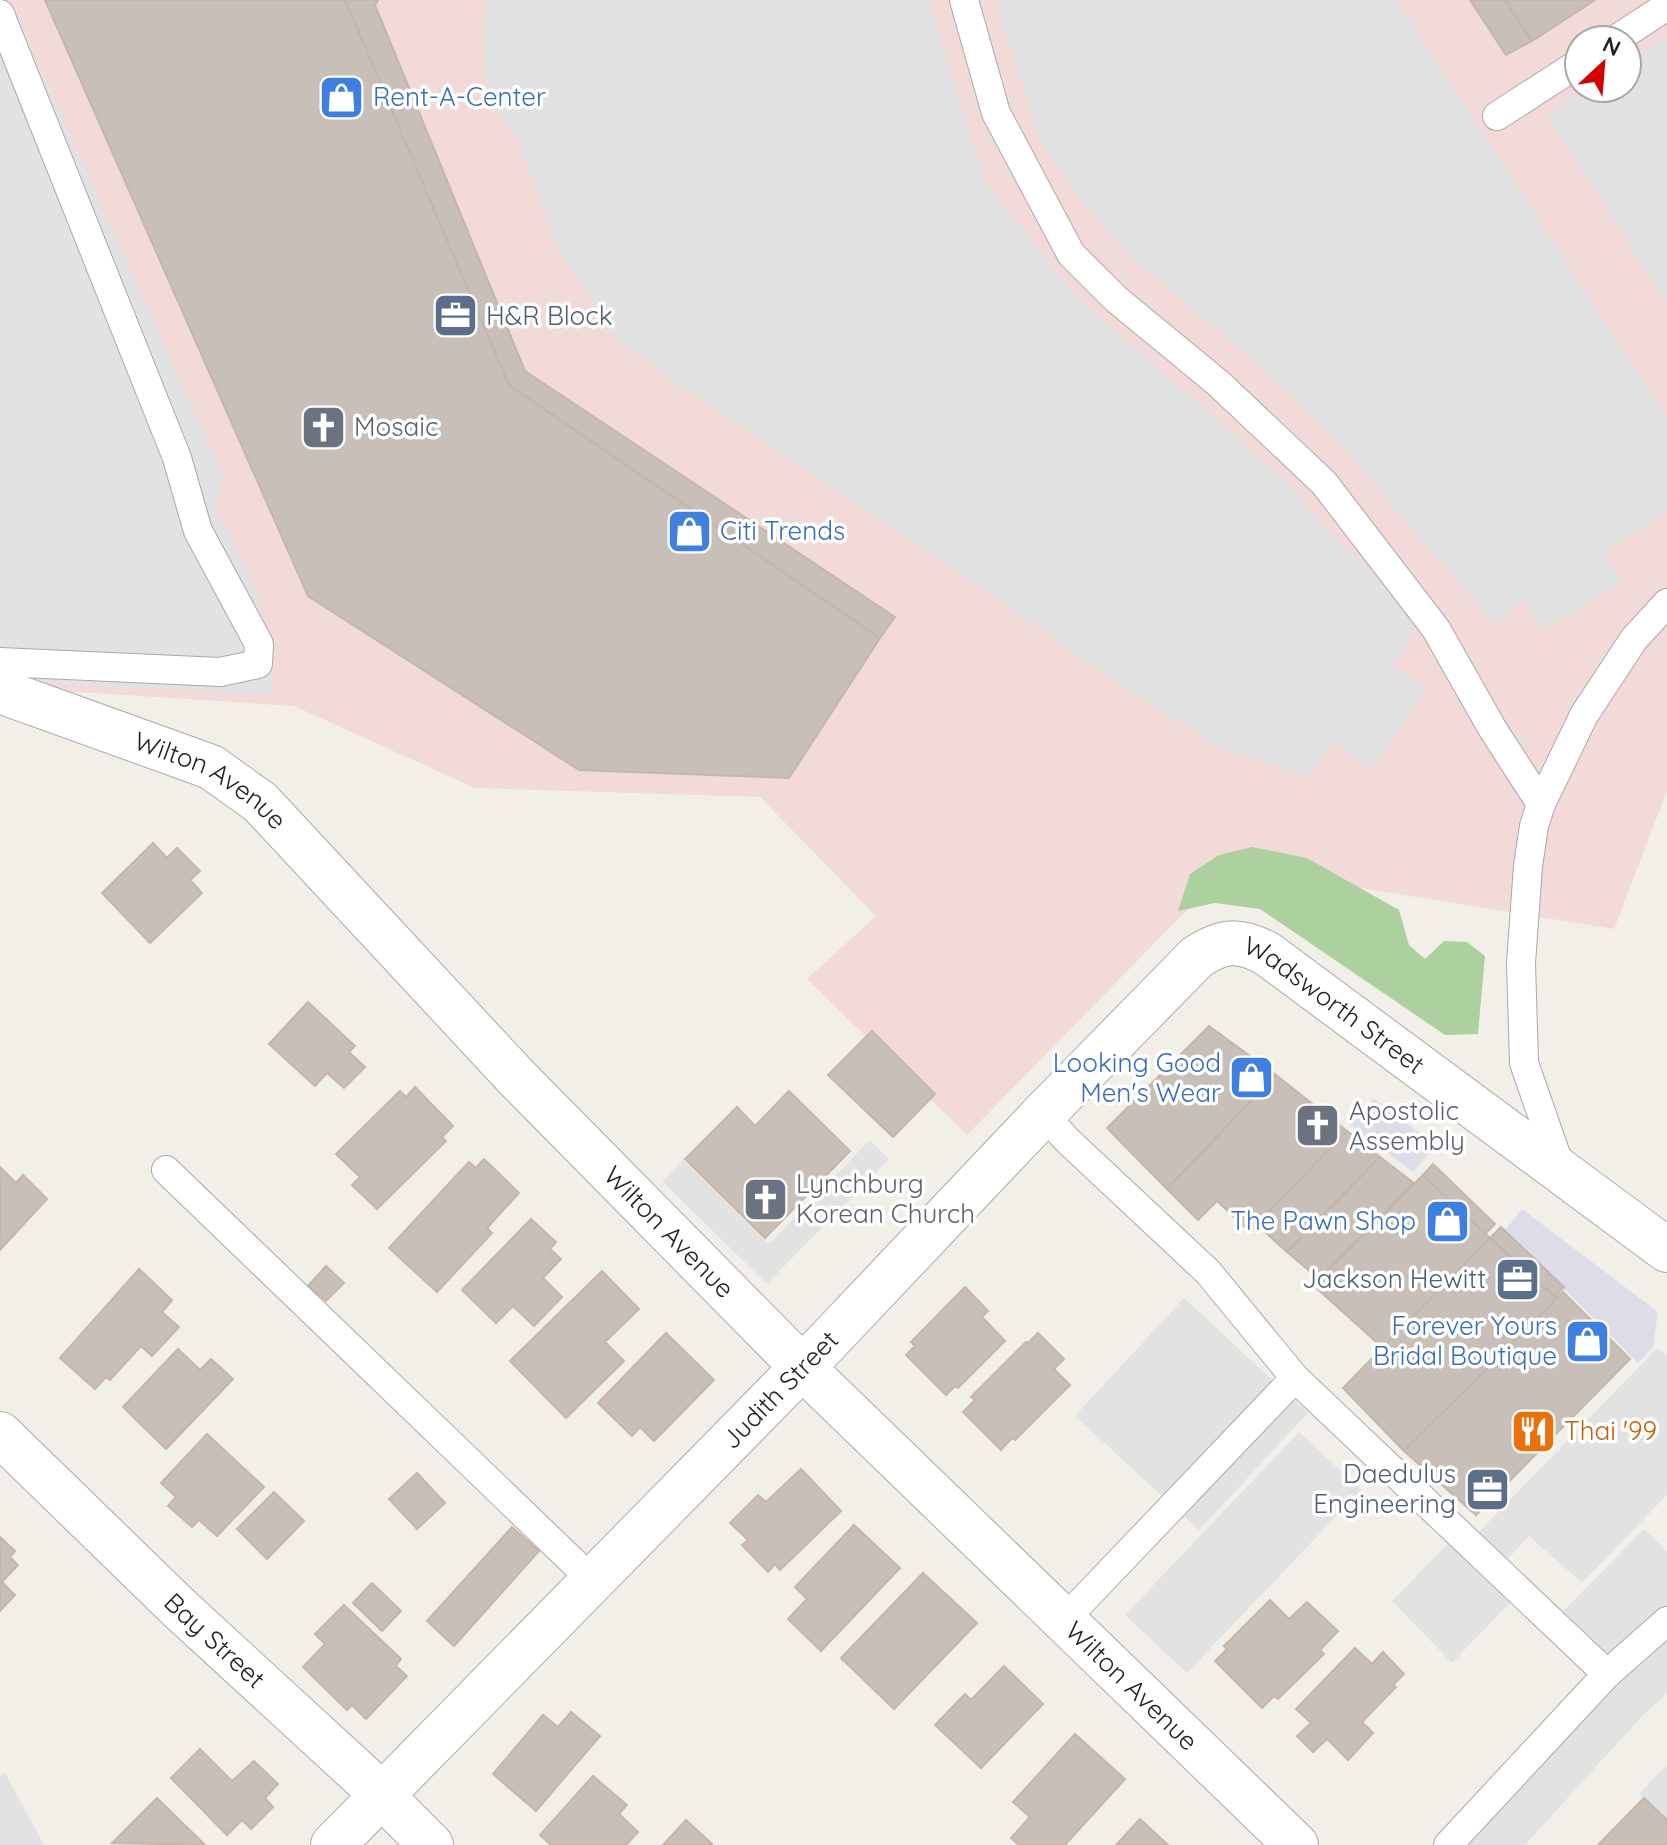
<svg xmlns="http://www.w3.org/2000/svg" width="1667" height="1845" viewBox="0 0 1667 1845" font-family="Quicksand,sans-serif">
	<rect width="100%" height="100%" fill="#f2efe9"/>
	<path fill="#f2dad9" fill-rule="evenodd" d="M 0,0 L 1667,0 L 1667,791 L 1614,929 L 1229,867 L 967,1135 L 807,979 L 876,916 L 760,797 L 475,788 L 294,706 L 79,692 L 0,698 ZM 1579,40 L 1627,40 L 1627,88 L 1579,88 Z"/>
	<polygon fill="#add19e" points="1252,847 1307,858 1399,910 1409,945 1425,959 1444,941 1467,942 1485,956 1478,1034 1445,1035 1260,909 1215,903 1178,911 1190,874 1219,855"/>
	<g fill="#e2e2e2">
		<polygon points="0,0 10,0 224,478 214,505 257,594 273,694 0,682"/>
		<polygon points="488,0 929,0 985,182 1073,293 1282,477 1325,528 1378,578 1417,631 1392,665 1427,689 1371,770 1333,742 1311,776 1221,749 1132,692 618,342 558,248 517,136 505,127 485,78 484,15"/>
		<polygon points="996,0 1397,0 1667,418 1667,510 1604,553 1624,582 1543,630 1522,600 1494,624 1339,444 1239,348 1125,253 1078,197 1040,140"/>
		<polygon points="1667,37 1667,303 1546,115 1588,88 1627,88 1627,63"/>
		<polygon points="870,1140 889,1159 767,1284 662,1181 683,1160 769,1244"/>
		<polygon points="1184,1298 1308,1413 1199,1530 1075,1416"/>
		<polygon points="1657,1348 1667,1355 1667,1495 1582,1583 1529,1536 1506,1561 1478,1533"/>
		<polygon points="1299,1432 1361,1490 1187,1673 1125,1615"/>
		<polygon points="1644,1529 1667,1551 1667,1693 1642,1716 1525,1845 1467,1845 1628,1672 1563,1611"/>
		<polygon points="1458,1534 1519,1593 1452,1663 1392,1601"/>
		<polygon points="1667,1765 1667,1819 1639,1794"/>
		<polygon points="5,1773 44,1845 0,1845 0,1775"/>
	</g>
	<g fill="#dddde8">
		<polygon points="1373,1098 1436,1145 1413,1172 1349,1124 1365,1114"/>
		<polygon points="1522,1209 1658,1312 1653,1347 1638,1363 1561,1286 1498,1239"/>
	</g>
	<g fill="#c7bfb8" stroke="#c4b6ab" stroke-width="2">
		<polygon points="45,0 345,0 509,385 880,638 789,778 579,770 308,596"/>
		<polygon points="345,0 378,0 375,5 525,371 895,617 880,638 509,385"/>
		<polygon points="1470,0 1505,0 1532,41 1506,55"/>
		<polygon points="1505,0 1595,0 1532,41"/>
		<polygon points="153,843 167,858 177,848 200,871 190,880 202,893 150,943 102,893"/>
		<polygon points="308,1002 355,1046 349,1052 365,1067 344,1088 327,1073 315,1086 269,1044"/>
		<polygon points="1209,1026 1276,1075 1167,1189 1107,1128"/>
		<polygon points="872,1031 935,1094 893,1137 828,1075"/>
		<polygon points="1276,1075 1347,1131 1250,1232 1217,1201 1198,1220 1167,1189"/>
		<polygon points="415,1087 453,1126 442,1137 446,1141 377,1209 352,1185 360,1177 336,1154 400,1091 406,1097"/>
		<polygon points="789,1091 850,1151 765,1238 685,1159 737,1107 755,1126"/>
		<polygon points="1347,1131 1380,1157 1287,1252 1256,1224"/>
		<polygon points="1380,1157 1414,1183 1319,1279 1287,1252"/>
		<polygon points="484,1159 519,1193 487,1228 492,1233 437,1292 389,1248 469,1162 476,1168"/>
		<polygon points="1433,1164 1495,1224 1485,1234 1423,1175"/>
		<polygon points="0,1167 16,1183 23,1175 47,1199 0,1250"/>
		<polygon points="1423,1175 1490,1238 1383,1348 1313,1285"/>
		<polygon points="531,1219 556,1242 550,1249 561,1259 543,1278 562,1297 534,1326 513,1306 496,1323 462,1290"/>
		<polygon points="1501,1227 1564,1287 1555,1297 1490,1238"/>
		<polygon points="1490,1238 1557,1299 1404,1451 1343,1388"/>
		<polygon points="326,1266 344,1283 326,1301 308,1286"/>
		<polygon points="139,1269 172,1300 162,1312 179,1327 152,1356 141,1346 110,1380 106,1377 95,1389 60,1358"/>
		<polygon points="602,1271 639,1309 605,1342 624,1361 566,1418 510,1361"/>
		<polygon points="965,1287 988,1311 982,1317 1005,1341 958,1388 955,1386 946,1395 906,1355 915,1346 911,1342"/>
		<polygon points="1563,1292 1630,1359 1476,1515 1404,1451"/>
		<polygon points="666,1333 714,1380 654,1441 640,1427 632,1436 598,1403"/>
		<polygon points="1038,1333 1064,1359 1054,1369 1070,1385 1015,1440 1012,1438 1001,1450 963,1412 975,1400 971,1397 1026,1342 1028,1343"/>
		<polygon points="178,1349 200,1370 211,1359 233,1379 166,1449 123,1407"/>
		<polygon points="207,1434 264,1487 217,1536 199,1520 192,1527 168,1506 176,1497 161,1483"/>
		<polygon points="801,1469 841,1511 780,1570 775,1564 768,1572 742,1545 748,1540 730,1523 758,1495 766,1502"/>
		<polygon points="417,1473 445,1503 417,1529 389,1499"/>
		<polygon points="274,1492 304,1521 267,1559 237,1529"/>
		<polygon points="854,1525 900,1568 821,1651 788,1619 807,1599 795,1587"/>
		<polygon points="512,1527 539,1551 454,1646 427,1621"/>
		<polygon points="0,1537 15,1551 10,1557 18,1565 2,1582 15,1595 0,1611"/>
		<polygon points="923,1573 977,1623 894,1709 841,1658"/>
		<polygon points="372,1583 401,1611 382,1631 353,1603"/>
		<polygon points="1270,1600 1289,1619 1307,1602 1338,1631 1320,1650 1324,1654 1278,1699 1274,1696 1262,1708 1215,1661 1227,1649 1224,1646"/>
		<polygon points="344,1605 401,1659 396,1666 407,1676 366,1719 352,1705 347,1710 303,1667 325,1644 315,1634"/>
		<polygon points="1355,1648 1372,1664 1383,1652 1404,1674 1393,1685 1396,1687 1362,1722 1373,1733 1348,1760 1327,1739 1313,1752 1297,1736 1311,1723 1296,1709"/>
		<polygon points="1004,1666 1043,1704 981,1768 935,1725 965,1694 971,1700"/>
		<polygon points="571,1712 600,1736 536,1811 493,1774 543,1715 558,1727"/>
		<polygon points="1075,1734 1125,1779 1065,1845 1019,1845 1011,1838 1030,1817 1013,1802"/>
		<polygon points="200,1749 232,1781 254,1761 278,1784 265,1798 273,1807 251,1829 242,1820 227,1835 171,1778"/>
		<polygon points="593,1776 627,1805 619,1814 638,1832 626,1845 551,1845 540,1835"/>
		<polygon points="157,1798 205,1845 112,1843"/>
		<polygon points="1644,1798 1667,1820 1667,1845 1598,1845"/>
		<polygon points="1140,1819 1168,1845 1116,1845"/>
		<polygon points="686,1820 712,1844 712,1845 663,1845"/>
	</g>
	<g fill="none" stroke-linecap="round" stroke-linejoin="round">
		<defs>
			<g id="service">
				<polyline points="964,0 996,113 1071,254 1116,299 1218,383 1324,483 1436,629 1492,728 1541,804"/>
				<polyline points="0,14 177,458 198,531 259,644 258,664 220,672 0,662"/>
				<polyline points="1615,40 1667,6"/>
				<polyline points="1497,116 1579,63"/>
				<polyline points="1043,1114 1068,1141 1208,1272 1295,1378 1607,1674"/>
				<polyline points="1561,1169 1524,1063 1521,963 1528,866 1534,826 1541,804 1584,715 1634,639 1667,603"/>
				<polyline points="166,1170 591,1579"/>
				<polyline points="1064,1620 1295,1378"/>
				<polyline points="1448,1845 1607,1674 1667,1621"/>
			</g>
			<g id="minor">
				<path id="s1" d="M 0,691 L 211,767 L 260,802 L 516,1077 L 802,1367 L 1296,1845"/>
				<path id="s2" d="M 0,1434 L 179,1608 L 363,1777 L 431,1845"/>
				<path id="s3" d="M 333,1845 L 825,1344 L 1043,1114 L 1197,957 C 1223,940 1238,939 1266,953 L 1667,1250"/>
			</g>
		</defs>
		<use href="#service" stroke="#a9a9a9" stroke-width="30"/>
		<use href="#minor" stroke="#a9a9a9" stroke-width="46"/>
		<use href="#service" stroke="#fff" stroke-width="28"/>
		<use href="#minor" stroke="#fff" stroke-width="44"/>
	</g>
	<defs>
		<symbol id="shop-square" viewBox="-11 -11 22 22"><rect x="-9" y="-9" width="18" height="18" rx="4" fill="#3f7fe0" stroke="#fff"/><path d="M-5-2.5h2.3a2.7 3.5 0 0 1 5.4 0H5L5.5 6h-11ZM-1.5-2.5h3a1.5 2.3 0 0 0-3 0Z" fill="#fff"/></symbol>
		<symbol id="office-square" viewBox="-11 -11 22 22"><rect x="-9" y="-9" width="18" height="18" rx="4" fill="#5c6f8a" stroke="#fff"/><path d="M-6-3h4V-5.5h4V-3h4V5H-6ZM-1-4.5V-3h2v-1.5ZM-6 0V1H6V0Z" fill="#fff"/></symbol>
		<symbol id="church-square" viewBox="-11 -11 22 22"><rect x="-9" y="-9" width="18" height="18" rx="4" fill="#6b7280" stroke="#fff"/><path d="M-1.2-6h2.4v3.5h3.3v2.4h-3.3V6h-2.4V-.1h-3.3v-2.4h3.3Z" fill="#fff"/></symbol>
		<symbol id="restaurant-square" viewBox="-11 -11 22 22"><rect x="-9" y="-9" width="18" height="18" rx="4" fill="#e8710a" stroke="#fff"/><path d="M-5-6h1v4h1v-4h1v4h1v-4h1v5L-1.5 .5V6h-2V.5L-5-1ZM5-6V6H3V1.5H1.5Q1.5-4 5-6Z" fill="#fff"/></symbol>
	</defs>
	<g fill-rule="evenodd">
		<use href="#shop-square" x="316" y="72" width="51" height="51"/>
		<use href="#office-square" x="430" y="290" width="51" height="51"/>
		<use href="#church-square" x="298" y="402" width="51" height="51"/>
		<use href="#shop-square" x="664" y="506" width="51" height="51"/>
		<use href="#shop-square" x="1226" y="1052" width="51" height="51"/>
		<use href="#church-square" x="1292" y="1100" width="51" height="51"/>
		<use href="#church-square" x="740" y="1174" width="51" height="51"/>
		<use href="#shop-square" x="1422" y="1196" width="51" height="51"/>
		<use href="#office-square" x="1492" y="1254" width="51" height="51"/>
		<use href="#shop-square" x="1562" y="1316" width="51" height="51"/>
		<use href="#restaurant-square" x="1508" y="1406" width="51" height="51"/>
		<use href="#office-square" x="1462" y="1464" width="51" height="51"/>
	</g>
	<g text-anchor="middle" stroke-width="7" stroke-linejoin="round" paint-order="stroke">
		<g font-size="26" fill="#366cbe" stroke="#fff" text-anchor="end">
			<text x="373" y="106" text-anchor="start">Rent-A-Center</text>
			<text x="720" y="540" text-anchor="start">Citi Trends</text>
			<text x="1221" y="1072">Looking Good<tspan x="1221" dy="30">Men's Wear</tspan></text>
			<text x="1416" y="1230">The Pawn Shop</text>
			<text x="1557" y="1335">Forever Yours<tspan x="1557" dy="30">Bridal Boutique</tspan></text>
		</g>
		<g font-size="26" fill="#4e5e75" stroke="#fff" text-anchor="end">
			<text x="486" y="325" text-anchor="start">H&amp;R Block</text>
			<text x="1486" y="1288">Jackson Hewitt</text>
			<text x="1456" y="1483">Daedulus<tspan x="1456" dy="30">Engineering</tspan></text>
		</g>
		<g font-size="26" fill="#5b616d" stroke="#fff" text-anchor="start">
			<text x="354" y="436">Mosaic</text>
			<text x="1349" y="1120">Apostolic<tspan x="1349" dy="30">Assembly</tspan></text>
			<text x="796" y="1193">Lynchburg<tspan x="796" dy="30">Korean Church</tspan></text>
		</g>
		<g font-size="26" fill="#222" stroke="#fff">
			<text dy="9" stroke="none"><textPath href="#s1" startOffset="230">Wilton Avenue</textPath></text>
			<text dy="9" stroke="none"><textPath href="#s3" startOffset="1398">Wadsworth Street</textPath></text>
			<text dy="9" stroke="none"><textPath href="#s1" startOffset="878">Wilton Avenue</textPath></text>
			<text dy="9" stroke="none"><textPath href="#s3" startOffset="638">Judith Street</textPath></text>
			<text dy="9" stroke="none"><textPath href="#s2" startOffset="298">Bay Street</textPath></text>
			<text dy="9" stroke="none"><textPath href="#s1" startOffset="1526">Wilton Avenue</textPath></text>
		</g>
		<g font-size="26" fill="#c56008" stroke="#fff" text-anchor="start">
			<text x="1564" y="1440">Thai '99</text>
		</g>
	</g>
	<g transform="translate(1603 64) rotate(26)"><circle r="38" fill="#ffffff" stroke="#a7a7a7" stroke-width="2"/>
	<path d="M0-6L14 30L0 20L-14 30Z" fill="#d40000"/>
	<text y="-12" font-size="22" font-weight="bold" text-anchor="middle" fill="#222222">N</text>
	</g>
</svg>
